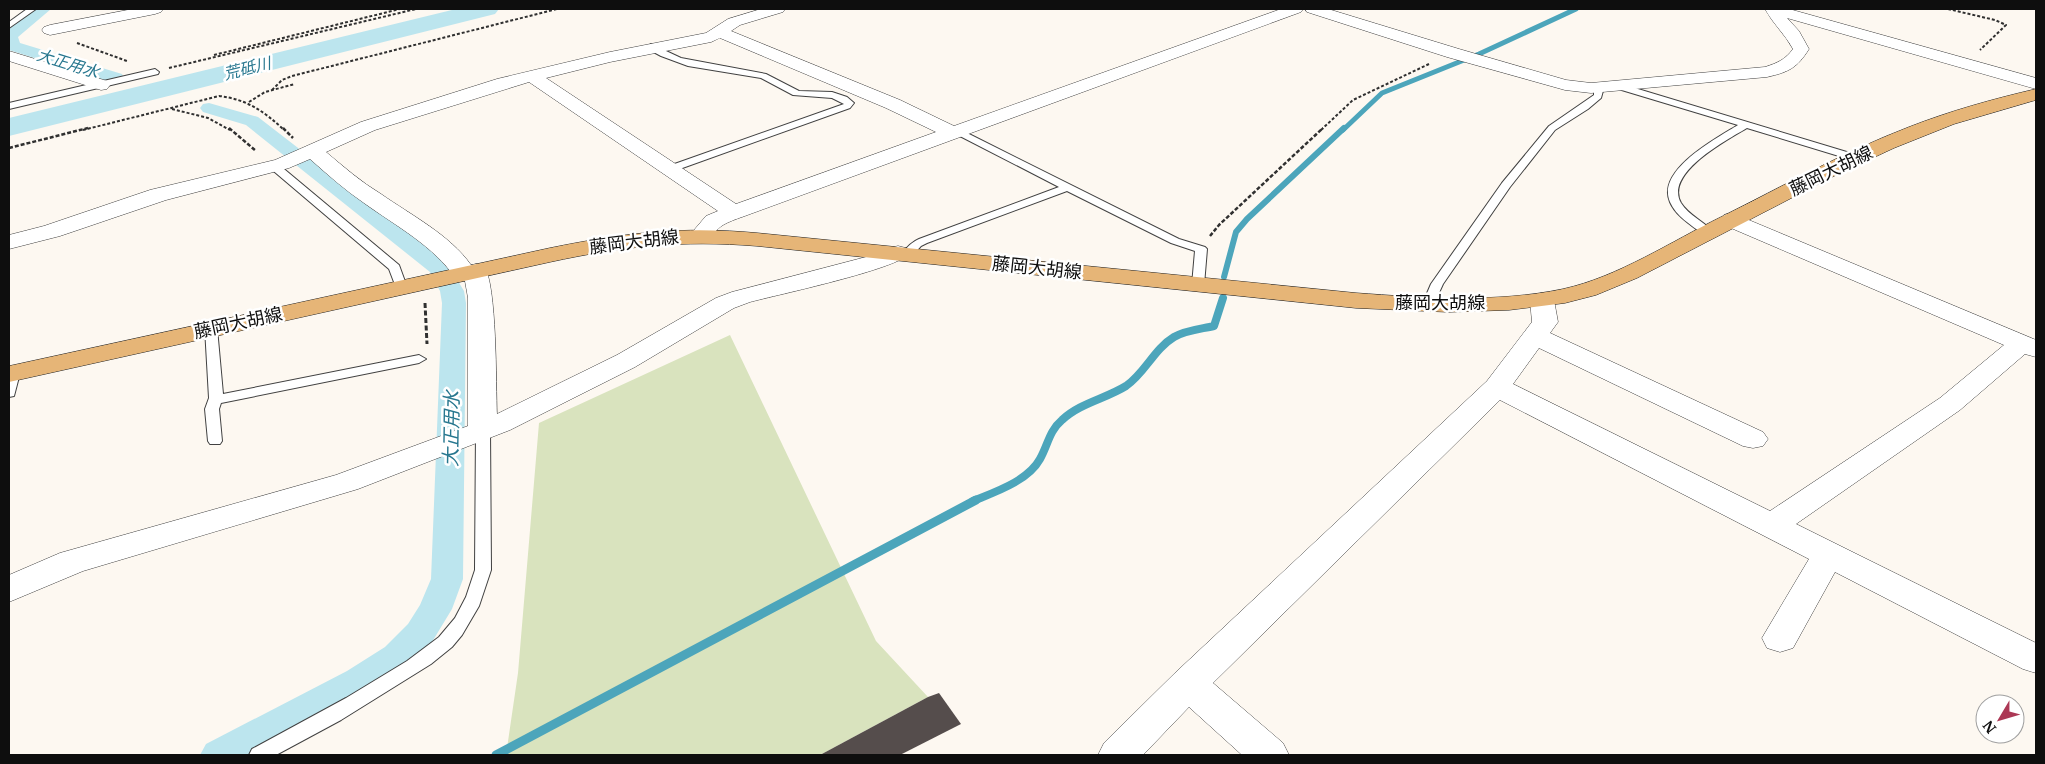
<svg xmlns="http://www.w3.org/2000/svg" width="2045" height="764" viewBox="0 0 2045 764" font-family="Merriweather,'Noto Sans JP',serif">
	<rect width="100%" height="100%" fill="#fdf8f1"/>
	<polygon fill="#d9e3be" points="730,335 876,641 928,697 820,755 506,755 518,673 539,423"/>
	<g fill="none" stroke-linecap="round" stroke-linejoin="round">
		<polyline stroke="#4ca5bb" stroke-width="5" points="1343,130 1382,93 1479,54 1576,9"/>
		<polyline stroke="#4ca5bb" stroke-width="6" points="1224,277 1236,232 1247,219 1344,128"/>
		<path stroke="#4ca5bb" stroke-width="8" d="M 973,501 C 995,492 1028,481 1040,459 C 1048,445 1049,431 1062,420 C 1080,403 1105,399 1126,386 C 1145,373 1154,349 1174,337 C 1186,330 1201,329 1214,326 L 1223,298"/>
		<polyline stroke="#4ca5bb" stroke-width="9" points="496,755 976,500"/>
		<g fill="#bce5ee" fill-rule="evenodd">
			<polygon points="35,9 51,9 18,37 20,43 122,74 124,78 122,82 110,82 9,50 9,29"/>
			<polygon points="209,103 258,117 447,263 464,291 466,303 463,579 452,609 432,642 409,667 371,691 253,755 200,755 206,744 347,671 385,647 408,624 420,605 431,579 442,303 440,291 430,272 246,125 203,112 200,108 203,104"/>
		</g>
		<polygon fill="#bce5ee" fill-rule="evenodd" points="456,9 499,9 495,14 9,136 9,118"/>
	</g>
	<polygon fill="#554d4c" points="939,693 961,724 900,755 820,755 928,697"/>
	<g fill="none" stroke-linecap="round" stroke-linejoin="round">
		<defs>
			<g id="service">
				<polygon points="27,9 36,9 9,28 9,22"/>
				<polygon points="651,44 681,58 766,74 799,91 832,92 847,97 854,103 850,108 674,171 666,171 665,169 666,167 844,104 832,98 793,95 761,78 688,66 661,56 648,49 647,47"/>
				<polygon points="155,69 159,72 158,74 9,109 9,103"/>
				<path d="M 1618,83 L 1860,156 L 1861,158 L 1856,161 L 1852,160 L 1747,128 C 1727,140 1664,173 1681,203 C 1689,216 1704,221 1713,232 L 1707,235 L 1703,234 C 1691,225 1676,216 1670,202 C 1656,170 1717,138 1738,125 L 1615,88 L 1613,86 Z"/>
				<polygon points="1599,84 1604,87 1601,98 1588,109 1555,130 1510,187 1443,284 1432,308 1424,308 1422,305 1431,284 1502,183 1549,126 1594,95 1594,87"/>
				<path d="M 959,129 L 1179,239 L 1205,247 L 1207,249 L 1204,285 L 1198,289 L 1192,285 L 1195,251 L 1171,243 L 1067,191 L 927,243 L 921,246 L 912,256 L 904,256 L 902,254 C 907,247 912,242 919,239 L 1059,187 L 956,134 L 954,132 Z"/>
				<polygon points="274,163 278,164 399,265 407,287 405,290 397,290 389,269 270,168 269,166 270,164"/>
				<polygon points="211,324 217,328 223,394 419,355 426,359 419,363 221,403 219,409 222,441 220,444 210,444 208,441 205,409 209,398 205,328"/>
				<polygon points="13,369 20,373 14,396 9,397 9,370"/>
				<polygon points="483,425 488,427 490,430 491,570 479,606 462,635 452,647 431,664 341,720 276,755 249,755 252,749 346,698 407,661 439,637 455,618 466,597 475,570 476,430 478,427"/>
			</g>
			<g id="minor">
				<polygon points="133,9 163,9 161,12 155,14 50,35 44,33 42,30 44,27 50,25"/>
				<path d="M 761,9 L 785,9 L 783,12 L 740,25 L 731,31 L 900,100 L 954,126 L 1281,9 L 1303,9 L 1301,12 L 742,217 C 736,219 728,222 723,225 C 709,234 712,246 692,241 L 689,236 L 706,216 L 718,211 L 529,82 L 375,130 L 326,152 C 344,167 361,182 381,194 C 411,215 450,235 471,265 L 476,264 L 484,266 C 497,284 496,386 497,414 L 617,355 L 716,298 L 732,292 L 866,257 L 890,248 L 898,246 L 906,248 L 910,253 C 899,269 776,295 750,302 L 734,308 L 635,367 L 510,430 L 358,489 L 83,571 L 9,602 L 9,575 L 60,553 L 336,475 L 468,426 L 468,298 L 465,281 L 456,279 C 434,246 396,226 364,203 C 345,190 328,175 310,159 L 289,168 L 166,200 L 60,236 L 9,249 L 9,235 L 44,226 L 150,190 L 275,160 L 361,122 L 497,79 L 610,52 L 706,33 L 728,19 ZM 720,38 L 886,108 L 936,132 L 736,204 L 546,78 L 610,62 L 711,42 Z"/>
				<path d="M 1305,9 L 1328,9 L 1459,49 L 1566,80 L 1591,83 L 1765,67 C 1777,63 1785,60 1793,49 C 1785,34 1773,24 1765,9 L 1789,9 L 2036,78 L 2036,89 L 1787,18 L 1799,31 L 1809,49 C 1797,68 1789,72 1767,77 L 1591,93 L 1565,90 L 1447,57 L 1307,12 Z"/>
				<polygon points="9,51 107,81 110,85 107,89 101,90 9,61"/>
				<polygon points="1732,213 2036,340 2036,357 2025,354 1960,410 1796,524 2036,643 2036,673 2023,669 1835,572 1793,648 1780,652 1767,648 1762,638 1809,559 1500,400 1213,683 1283,743 1289,755 1242,755 1189,707 1143,755 1098,755 1104,743 1175,673 1487,381 1532,322 1530,300 1533,295 1542,293 1551,295 1554,300 1558,322 1550,333 1763,432 1768,439 1763,446 1753,448 1743,446 1539,348 1513,384 1770,511 1940,398 2004,345 1724,225 1721,220 1724,215"/>
			</g>
			<path id="primary" d="M 2036,89 L 2036,100 L 1954,124 L 1894,148 L 1834,176 L 1637,278 L 1596,295 L 1565,303 L 1509,310 L 1448,312 L 1356,308 L 757,246 C 681,240 624,246 550,262 L 9,382 L 9,366 L 550,248 C 624,233 681,226 757,233 L 1356,293 C 1424,298 1496,303 1563,289 C 1618,277 1672,241 1721,217 C 1783,186 1844,152 1909,127 C 1950,111 1993,99 2036,89 Z"/>
		</defs>
		<use href="#service" stroke="#414141" stroke-width="2"/>
		<use href="#minor" stroke="#414141" stroke-width="1"/>
		<use href="#primary" stroke="#1f1f1f" stroke-width="1"/>
		<g stroke="#303030" stroke-width="2" stroke-dasharray="3 2" stroke-linecap="butt">
			<polyline points="1948,9 1995,20 2006,25 1980,50"/>
			<polyline points="77,43 127,61"/>
			<polyline points="214,55 400,9"/>
			<polyline points="169,68 416,9"/>
			<polyline points="272,90 282,80 292,76 557,9"/>
			<polyline points="249,102 265,92 295,84"/>
			<polyline points="172,109 208,118 230,130"/>
			<path d="M 83,130 L 219,96 C 246,99 264,111 284,130"/>
			<polyline points="1321,130 1353,100 1429,64"/>
		</g>
		<g stroke="#303030" stroke-width="2.5" stroke-dasharray="4 2" stroke-linecap="butt">
			<polyline points="229,128 256,151"/>
			<polyline points="283,128 293,138"/>
			<polyline points="9,148 88,128"/>
			<polyline points="1210,236 1219,225 1323,128"/>
		</g>
		<polyline stroke="#303030" stroke-width="3" stroke-dasharray="5 2.5" stroke-linecap="butt" points="425,303 427,344"/>
		<use href="#service" fill="#fff" fill-rule="evenodd"/>
		<use href="#minor" fill="#fff" fill-rule="evenodd"/>
		<use href="#primary" fill="#e6b577" fill-rule="evenodd"/>
	</g>
	<g text-anchor="middle" stroke-width="5" stroke-linejoin="round" paint-order="stroke">
		<g font-size="16" font-style="italic" fill="#27778f" stroke="#fff">
			<text transform="translate(68 63) rotate(17)" y="6">大正用水</text>
			<text transform="translate(247 68) rotate(-14)" y="6">荒砥川</text>
		</g>
		<g font-size="18" fill="#0e0e0e" stroke="#fff">
			<text transform="translate(1831 171) rotate(-26)" y="6">藤岡大胡線</text>
			<text transform="translate(634 242) rotate(-7)" y="6">藤岡大胡線</text>
			<text transform="translate(1037 268) rotate(6)" y="6">藤岡大胡線</text>
			<text x="1440" y="309">藤岡大胡線</text>
			<text transform="translate(238 323) rotate(-12)" y="6">藤岡大胡線</text>
		</g>
		<g font-size="19" font-style="italic" fill="#27778f" stroke="#fff">
			<text transform="translate(451 429) rotate(-89)" y="7">大正用水</text>
		</g>
	</g>
	<rect width="2045" height="764" fill="none" stroke="#0e0e0e" stroke-width="20"/>
	<g transform="translate(2000 719) rotate(232)"><circle r="24" fill="#ffffff" stroke="#9f9f9f"/>
	<path d="M0-4L9 19L0 12L-9 19Z" fill="#ac3855"/>
	<text y="-8" font-size="14" font-weight="bold" text-anchor="middle" fill="#0e0e0e">N</text>
	</g>
</svg>
